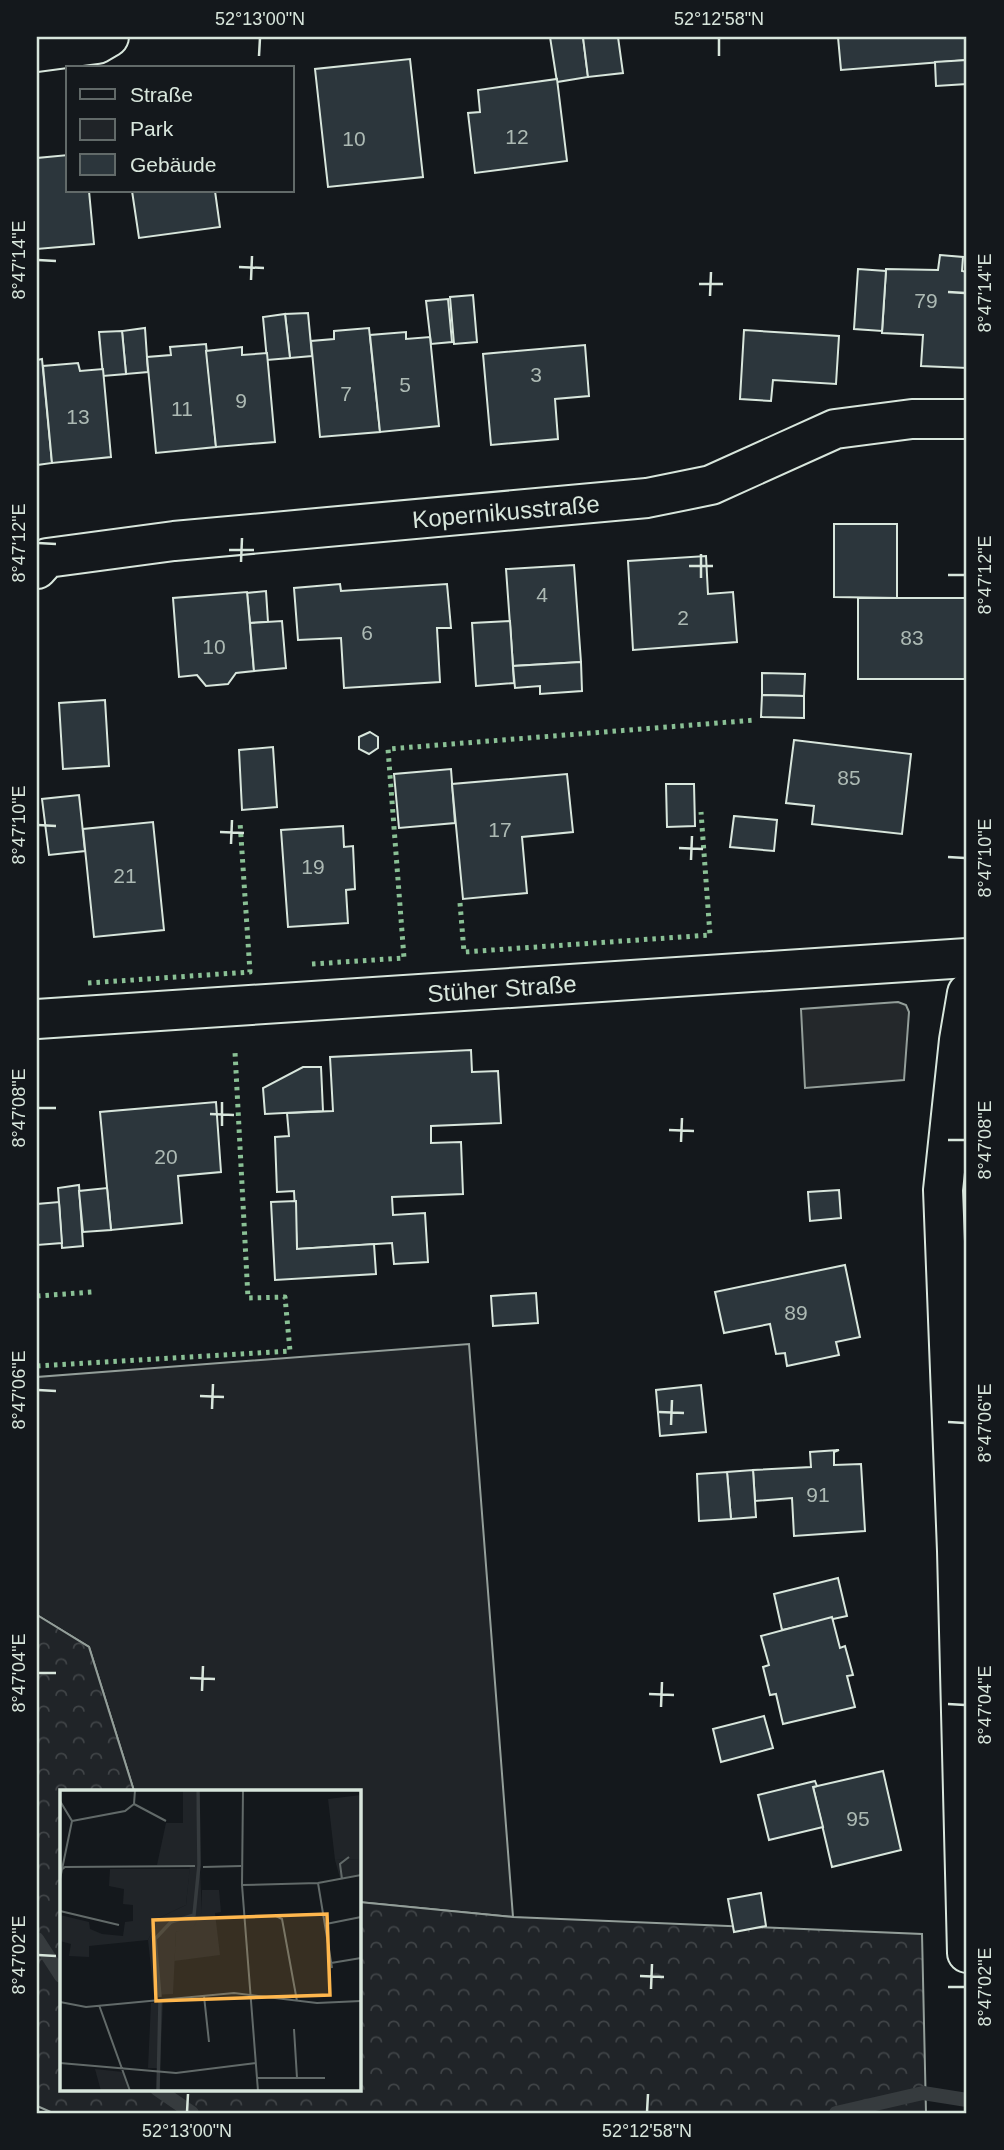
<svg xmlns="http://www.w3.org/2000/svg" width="1004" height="2150" viewBox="0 0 1004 2150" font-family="Helvetica,sans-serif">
	<defs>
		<pattern id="forest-crowns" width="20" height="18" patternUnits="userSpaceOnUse" patternTransform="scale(1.75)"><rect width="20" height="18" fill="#202428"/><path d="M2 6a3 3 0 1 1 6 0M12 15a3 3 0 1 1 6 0" fill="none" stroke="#404447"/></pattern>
	</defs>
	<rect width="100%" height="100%" fill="#14181c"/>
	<polygon fill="#202428" stroke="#939e99" stroke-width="2" points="469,1344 513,1917 359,1902 359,1791 134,1791 89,1647 37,1615 37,1377"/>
	<polygon fill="url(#forest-crowns)" stroke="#939e99" stroke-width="2" points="37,1615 89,1647 134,1791 61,1791 61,2089 359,2089 359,1902 513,1917 922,1934 926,2113 53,2113 37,2106"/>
	<polygon fill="#24282b" stroke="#939e99" stroke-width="2" points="898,1002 906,1005 909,1012 904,1080 805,1088 801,1009"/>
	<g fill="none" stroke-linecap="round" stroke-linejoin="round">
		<g stroke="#363b3e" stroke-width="14">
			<polyline points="37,1939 61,1976"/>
			<polyline points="157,2089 192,2113"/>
			<polyline points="836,2113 923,2093 967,2100"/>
		</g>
	</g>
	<g fill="#2c363c" stroke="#d8e6dc" stroke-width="2">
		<polygon points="550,37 583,37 588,77 557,82"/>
		<polygon points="583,37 618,37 623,73 588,77"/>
		<polygon points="838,37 967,37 967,60 841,70"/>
		<polygon points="410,59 423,177 328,187 315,69"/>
		<polygon points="967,60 967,84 936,86 935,62"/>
		<polygon points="557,79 567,161 475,173 468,113 480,112 478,90"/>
		<polygon points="68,155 68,191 89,191 94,244 37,249 37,158"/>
		<polygon points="132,191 215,191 220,227 139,238"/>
		<polygon points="940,255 963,257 962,271 967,272 967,368 921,366 923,335 882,333 886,269 938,270"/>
		<polygon points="858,269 886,271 882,331 854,329"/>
		<polygon points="473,295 477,342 454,344 450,297"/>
		<polygon points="448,299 452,342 431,344 426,301"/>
		<polygon points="308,313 312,356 290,358 285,314"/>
		<polygon points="285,314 290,358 267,360 263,317"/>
		<polygon points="145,328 148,372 126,374 122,331"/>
		<polygon points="369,328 380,432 320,437 311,341 334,339 334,331"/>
		<polygon points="744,330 839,336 836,384 773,380 771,401 740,399"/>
		<polygon points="122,331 126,374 103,376 99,332"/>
		<polygon points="406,332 406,339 430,337 439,426 380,432 370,335"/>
		<polygon points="206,344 216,447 156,453 147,357 171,355 170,347"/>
		<polygon points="585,345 589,396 555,399 558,439 491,445 483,354"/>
		<polygon points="242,347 242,355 267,353 275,442 216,447 206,351"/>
		<polygon points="42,359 52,463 37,465 37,360"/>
		<polygon points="78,363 80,371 103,369 111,457 52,463 43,366"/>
		<polygon points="834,524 897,524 897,598 834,597"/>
		<polygon points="706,556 708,594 733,592 737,642 633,650 628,561"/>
		<polygon points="574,565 581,662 513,666 506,569"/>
		<polygon points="340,584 341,591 447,584 451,628 437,628 440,682 344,688 341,638 298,640 294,588"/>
		<polygon points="266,591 268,622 250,623 247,593"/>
		<polygon points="247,592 254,671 236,673 228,684 206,686 197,675 179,677 173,598"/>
		<rect x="858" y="598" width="108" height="81"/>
		<polygon points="282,621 286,668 254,671 250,623"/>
		<polygon points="510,621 514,683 476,686 472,623"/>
		<polygon points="581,662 582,691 540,694 540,686 515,688 513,666"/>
		<polygon points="762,673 805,674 804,696 762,695"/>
		<polygon points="762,695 804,696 804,718 761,717"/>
		<polygon points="105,700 109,766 63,769 59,703"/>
		<polygon points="370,732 378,737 378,748 369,754 359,749 359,737"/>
		<polygon points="794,740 911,754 902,834 812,824 814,806 786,803"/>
		<polygon points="273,747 277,807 242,810 239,750"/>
		<polygon points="451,769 455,823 399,828 394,774"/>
		<polygon points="567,774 573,832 522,837 527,893 463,899 452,784"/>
		<polygon points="666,784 694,784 695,826 667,827"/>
		<polygon points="79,795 85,851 49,855 42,799"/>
		<polygon points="734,816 777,820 774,851 730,847"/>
		<polygon points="153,822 164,930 94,937 83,829"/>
		<polygon points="343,826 344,847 353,846 355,889 346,890 348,923 288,927 281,830"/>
		<polygon points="471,1050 472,1072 498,1071 501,1123 431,1126 431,1143 461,1142 463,1194 392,1197 393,1215 425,1213 428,1262 394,1264 392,1243 297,1249 294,1191 277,1192 275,1137 289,1136 287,1113 333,1111 330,1057"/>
		<polygon points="303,1067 321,1067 323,1111 265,1114 263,1088"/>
		<polygon points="216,1102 221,1172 178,1176 182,1223 111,1230 100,1112"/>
		<polygon points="79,1185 83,1246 62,1248 58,1188"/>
		<polygon points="107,1188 111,1230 83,1232 79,1191"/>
		<polygon points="839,1190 841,1218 810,1221 808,1192"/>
		<polygon points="296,1201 297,1249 374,1244 376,1274 275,1280 271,1202"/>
		<polygon points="59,1202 62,1243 37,1245 37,1204"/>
		<polygon points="845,1265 860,1337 836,1342 839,1355 787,1366 785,1353 776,1354 770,1324 724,1333 715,1292"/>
		<polygon points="536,1293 538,1323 493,1326 491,1296"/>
		<polygon points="701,1385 706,1432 660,1436 656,1390"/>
		<polygon points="839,1450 834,1452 834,1465 861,1464 865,1531 794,1536 792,1498 755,1501 753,1470 811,1467 810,1452"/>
		<polygon points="753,1470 756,1517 731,1519 727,1472"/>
		<polygon points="727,1472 731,1519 699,1521 697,1474"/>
		<polygon points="838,1578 847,1616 782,1630 774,1594"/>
		<polygon points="832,1617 840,1648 845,1646 853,1675 847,1676 855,1707 783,1724 776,1694 770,1695 763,1667 769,1665 761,1636"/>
		<polygon points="764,1716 773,1748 721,1762 713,1729"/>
		<polygon points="883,1771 901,1850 832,1867 813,1787"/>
		<polygon points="815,1781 817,1786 813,1787 823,1827 769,1840 758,1795"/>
		<polygon points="761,1893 766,1926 734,1932 728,1899"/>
	</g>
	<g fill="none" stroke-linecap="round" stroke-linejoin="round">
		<defs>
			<g id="minor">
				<polyline points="37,52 97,44 109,37"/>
				<polyline points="37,569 47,558 174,541 647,498 711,485 835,429 912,419 967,419"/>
				<polyline points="37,1019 967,958"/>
			</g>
			<polyline id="major" points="967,993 959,1040 943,1190 957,1551 967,1953"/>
		</defs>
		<use href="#minor" stroke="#d8e6dc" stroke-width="42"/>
		<use href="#major" stroke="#d8e6dc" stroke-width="42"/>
		<use href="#minor" stroke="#14181c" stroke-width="38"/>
		<use href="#major" stroke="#14181c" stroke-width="38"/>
		<g stroke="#8ac095" stroke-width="5" stroke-dasharray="3.5 5" stroke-linecap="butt">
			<polyline points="460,903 464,952 710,935 701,812"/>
			<polyline points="312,964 404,958 388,749 756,720"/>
			<polyline points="88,983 250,972 240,822"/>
			<polyline points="37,1296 93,1292"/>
			<polyline points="37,1366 290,1351 285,1297 248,1298 235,1052"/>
		</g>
	</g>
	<path fill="none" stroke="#d8e6dc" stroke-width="2.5" d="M 259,56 L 260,38M 719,56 L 719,38M 38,260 L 56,261M 239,267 L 264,268M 251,280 L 252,256M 699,284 L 723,284M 948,292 L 965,293M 710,296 L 711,272M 38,543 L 56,544M 229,550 L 254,550M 241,562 L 242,538M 689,566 L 713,566M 948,575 L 965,575M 701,578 L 701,554M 38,825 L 56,826M 220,832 L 244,833M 231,844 L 232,820M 679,848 L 703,849M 948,857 L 965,858M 691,860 L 692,836M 38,1108 L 56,1108M 210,1114 L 234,1115M 222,1126 L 222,1102M 669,1130 L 694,1131M 948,1140 L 965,1140M 681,1142 L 682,1118M 38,1390 L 56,1391M 200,1396 L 224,1397M 212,1409 L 213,1384M 659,1412 L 684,1413M 948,1422 L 965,1423M 671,1425 L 672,1400M 38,1673 L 56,1673M 190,1678 L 215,1679M 202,1691 L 203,1666M 649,1694 L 674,1695M 948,1704 L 965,1705M 661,1707 L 662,1682M 38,1955 L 56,1956M 640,1976 L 664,1977M 948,1987 L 965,1987M 651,1989 L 652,1964M 187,2112 L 188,2094M 647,2112 L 648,2094"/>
	<g text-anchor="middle" stroke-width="5" stroke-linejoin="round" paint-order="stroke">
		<g font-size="21" fill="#adbab4">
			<text x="517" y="144">12</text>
			<text x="354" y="146">10</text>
			<text x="926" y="308">79</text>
			<text x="536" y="382">3</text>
			<text x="405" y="392">5</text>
			<text x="346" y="401">7</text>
			<text x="241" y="408">9</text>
			<text x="182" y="416">11</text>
			<text x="78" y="424">13</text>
			<text x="542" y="602">4</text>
			<text x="683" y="625">2</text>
			<text x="367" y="640">6</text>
			<text x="912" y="645">83</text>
			<text x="214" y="654">10</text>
			<text x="849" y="785">85</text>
			<text x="500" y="837">17</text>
			<text x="313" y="874">19</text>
			<text x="125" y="883">21</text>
			<text x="166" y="1164">20</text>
			<text x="796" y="1320">89</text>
			<text x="818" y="1502">91</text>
			<text x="858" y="1826">95</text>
		</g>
		<g font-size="24" fill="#d8e6dc" stroke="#14181c">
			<text transform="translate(506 512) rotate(-5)" y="8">Kopernikusstraße</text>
			<text transform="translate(502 989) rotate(-4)" y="8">Stüher Straße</text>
		</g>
	</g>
	<g transform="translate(60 1790)">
		<rect width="301" height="301" fill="#14181c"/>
		<path d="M 301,5 L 301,69 L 275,70 L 268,9 ZM 50,79 L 130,79 L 126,115 L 99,128 L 88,150 L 29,156 L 29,167 L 9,166 L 11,154 L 0,151 L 0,125 L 29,132 L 30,139 L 42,144 L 63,146 L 65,132 L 73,131 L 73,115 L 63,114 L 64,99 L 49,96 ZM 142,100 L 159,100 L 161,122 L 155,123 L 160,165 L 114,171 L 116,142 L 142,122 ZM 35,279 L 63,282 L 69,301 L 41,301 Z" fill="#202428"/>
		<path d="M 123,0 L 136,0 L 142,122 L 134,136 L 116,142 L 113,204 L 94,205 L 88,150 L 99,128 L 126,115 L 130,75 L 97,75 L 106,33 L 123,33 ZM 301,69 L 301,84 L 280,88 L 275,70 ZM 103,212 L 100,278 L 88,278 L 91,213 Z" fill="#202428"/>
		<path fill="none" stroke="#363b3e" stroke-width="3.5" d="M 100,207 L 95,149 L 111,132 L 134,125 L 139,75 L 138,0M 98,301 L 100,212"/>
		<path fill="none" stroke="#626a69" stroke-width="2" d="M 183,0 L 182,95 L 198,301M 0,11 L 12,31 L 0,89M 74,14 L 106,31M 12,31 L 65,21 L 74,14 L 75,0M 143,77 L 181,76M 0,81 L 5,77 L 135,76M 282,89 L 280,74 L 289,67M 258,93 L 272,178M 182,95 L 258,93 L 301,85M 0,121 L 59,135M 216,126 L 222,129 L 237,211M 266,134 L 301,127M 271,173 L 301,168M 144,206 L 149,252M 0,212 L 26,217 L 174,203 L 257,213 L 301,211M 39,215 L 70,301M 234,239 L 237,288M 0,273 L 116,283 L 196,273M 197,288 L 265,288"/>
		<path fill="#ffb74d" fill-opacity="0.15" stroke="#ffb74d" stroke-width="3.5" d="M 267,124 L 270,205 L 96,211 L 93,130 Z"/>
		<rect width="301" height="301" fill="none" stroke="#d8e6dc" stroke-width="3.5"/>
	</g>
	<rect width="1004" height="2150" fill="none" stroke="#14181c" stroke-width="77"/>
	<rect x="66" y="66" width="228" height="126" fill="#14181c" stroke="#626a69" stroke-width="2"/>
	<rect x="80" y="89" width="35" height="10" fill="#14181c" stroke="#626a69" stroke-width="2"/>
	<text x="130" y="102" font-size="21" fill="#d8e6dc">Straße</text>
	<rect x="80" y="119" width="35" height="21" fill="#202428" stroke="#626a69" stroke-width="2"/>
	<text x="130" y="136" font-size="21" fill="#d8e6dc">Park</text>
	<rect x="80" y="154" width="35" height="21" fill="#2c363c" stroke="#626a69" stroke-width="2"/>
	<text x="130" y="172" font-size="21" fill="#d8e6dc">Gebäude</text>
	<rect x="38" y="38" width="927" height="2074" fill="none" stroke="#d8e6dc" stroke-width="2.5"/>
	<g font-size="18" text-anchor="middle" fill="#d8e6dc">
		<text x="260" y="25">52°13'00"N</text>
		<text x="719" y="25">52°12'58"N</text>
		<text transform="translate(19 260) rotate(-90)" y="6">8°47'14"E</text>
		<text transform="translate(985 293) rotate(-90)" y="6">8°47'14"E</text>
		<text transform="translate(19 543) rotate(-90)" y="6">8°47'12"E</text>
		<text transform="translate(985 575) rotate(-90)" y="6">8°47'12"E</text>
		<text transform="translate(19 825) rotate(-90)" y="6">8°47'10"E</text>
		<text transform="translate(985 858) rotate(-90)" y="6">8°47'10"E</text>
		<text transform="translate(19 1108) rotate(-90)" y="6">8°47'08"E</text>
		<text transform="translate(985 1140) rotate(-90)" y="6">8°47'08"E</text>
		<text transform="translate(19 1390) rotate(-90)" y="6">8°47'06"E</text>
		<text transform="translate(985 1423) rotate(-90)" y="6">8°47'06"E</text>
		<text transform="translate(19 1673) rotate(-90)" y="6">8°47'04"E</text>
		<text transform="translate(985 1705) rotate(-90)" y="6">8°47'04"E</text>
		<text transform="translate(19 1955) rotate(-90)" y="6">8°47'02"E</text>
		<text transform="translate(985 1987) rotate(-90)" y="6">8°47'02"E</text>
		<text x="187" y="2137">52°13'00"N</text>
		<text x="647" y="2137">52°12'58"N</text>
	</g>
</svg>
